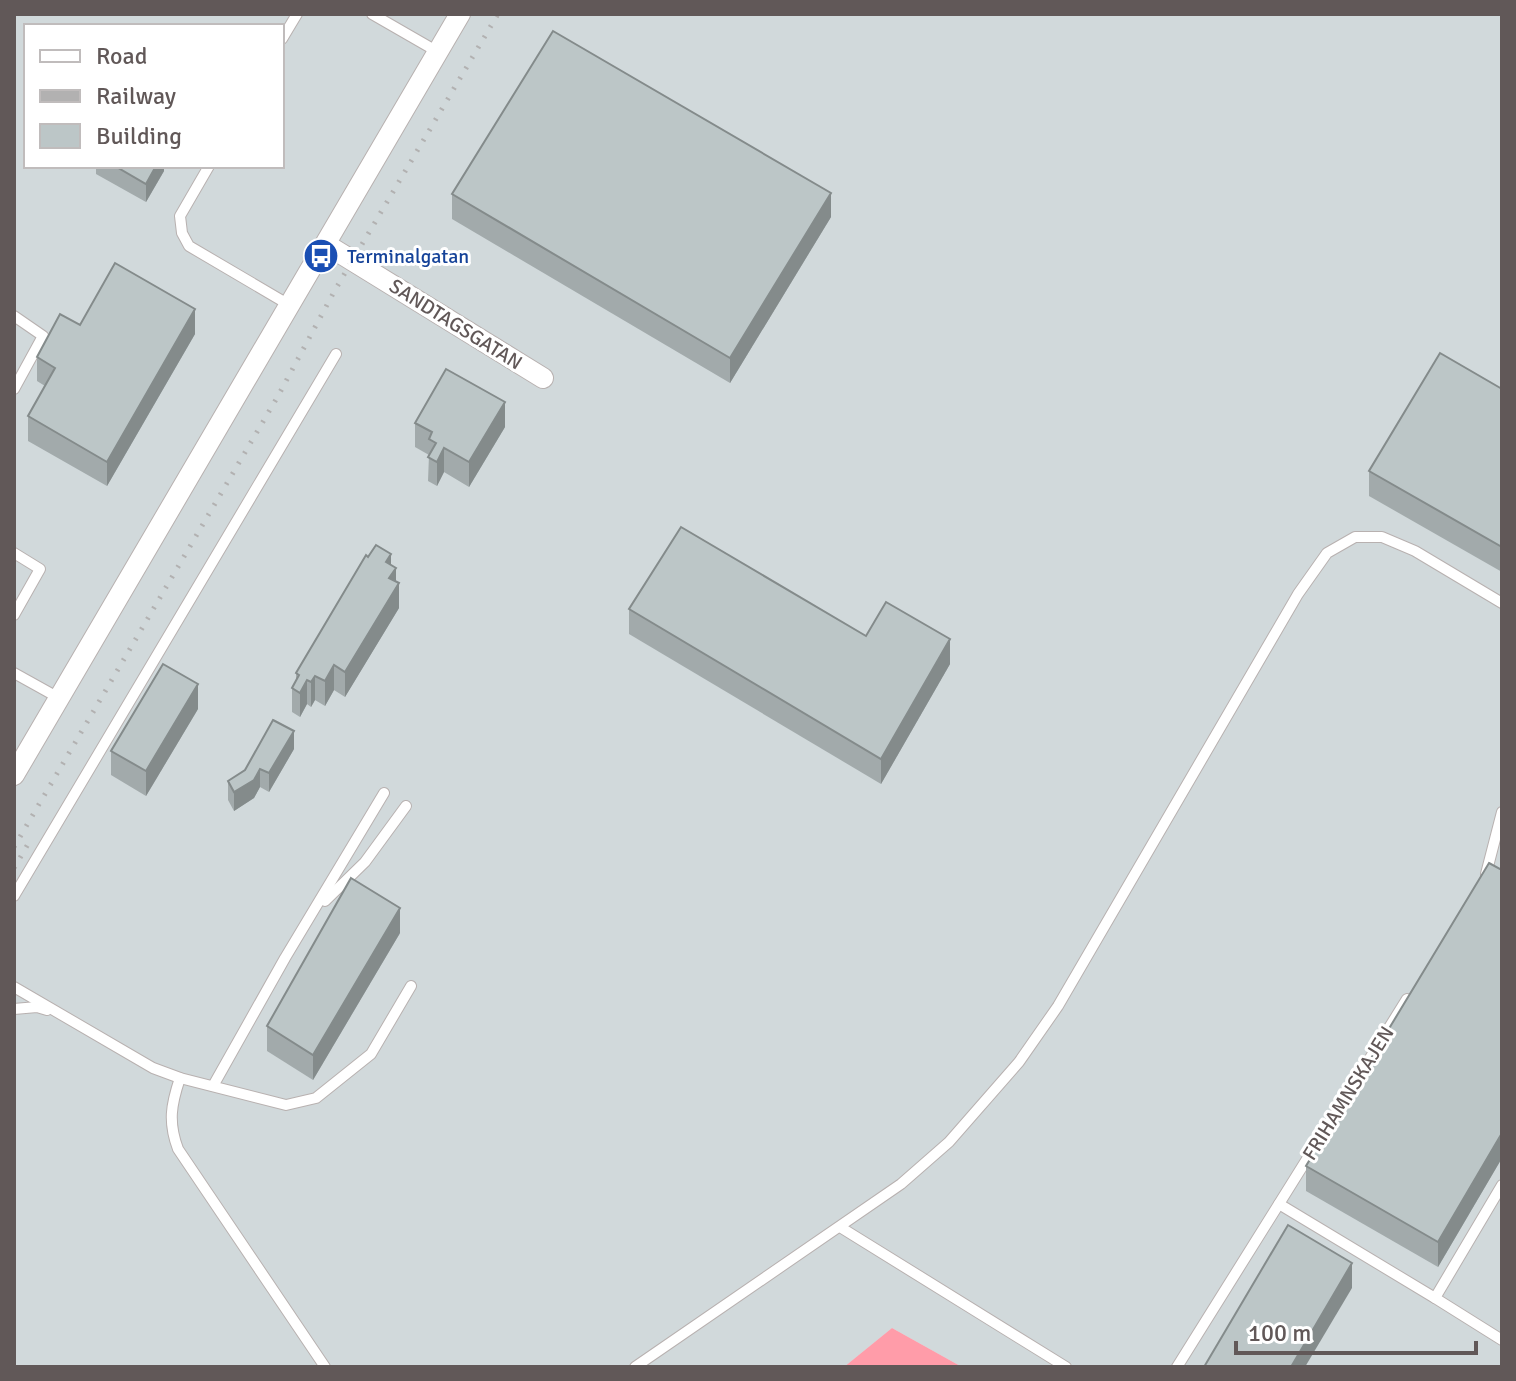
<svg xmlns="http://www.w3.org/2000/svg" width="1516" height="1381" viewBox="0 0 1516 1381" font-family="Signika,sans-serif">
	<rect width="100%" height="100%" fill="#deeaed"/>
	<path fill="#d1d9db" fill-rule="evenodd" d="M 14,14 L 1502,14 L 1502,1367 L 962,1367 L 892,1328 L 844,1367 L 14,1367 ZM 26,26 L 282,26 L 282,166 L 26,166 Z"/>
	<polygon fill="#ff9ca9" points="892,1328 962,1367 844,1367"/>
	<g fill="none" stroke-linecap="round" stroke-linejoin="round">
		<defs>
			<g id="service">
				<polyline points="372,14 438,52"/>
				<polyline points="282,39 297,14"/>
				<polyline points="209,166 180,216 182,233 189,246 291,306"/>
				<polyline points="14,316 43,336 14,389"/>
				<polyline points="14,553 40,569 14,615"/>
				<polyline points="14,673 59,698"/>
				<polyline points="1486,874 1502,812"/>
				<polyline points="14,896 336,354"/>
				<polyline points="325,901 365,862 406,806"/>
				<polyline points="14,987 153,1068 180,1078 286,1105 316,1098 371,1054 411,986"/>
				<polyline points="14,1009 37,1007 47,1010"/>
				<path d="M 180,1078 C 171,1105 168,1122 178,1149 L 325,1367"/>
				<polyline points="213,1086 285,958 384,793"/>
				<polyline points="1279,1204 1435,1298 1502,1185"/>
				<polyline points="840,1227 1066,1367"/>
				<polyline points="1435,1298 1502,1340"/>
				<polyline points="635,1367 901,1184 949,1142 1019,1062 1058,1006 1298,594 1327,553 1355,537 1382,537 1415,551 1502,603"/>
				<polyline points="1177,1367 1407,999"/>
			</g>
			<g id="minor">
				<polyline points="327,245 543,378"/>
				<polyline points="14,775 460,14"/>
			</g>
		</defs>
		<use href="#service" stroke="#b8b1b0" stroke-width="12"/>
		<use href="#minor" stroke="#b8b1b0" stroke-width="22"/>
		<use href="#service" stroke="#fff" stroke-width="10"/>
		<use href="#minor" stroke="#fff" stroke-width="20"/>
		<g stroke="#b2b1b1" stroke-width="5" stroke-dasharray="2 10" stroke-linecap="butt">
			<polyline points="14,847 278,396 335,290 498,14"/>
			<polyline points="14,868 31,839"/>
		</g>
	</g>
	<g fill="#a2aaab">
		<polygon points="96,166 164,166 164,171 146,202 96,174"/>
		<polygon points="452,194 831,217 730,383 452,219"/>
		<polygon points="80,325 195,334 107,486 28,441 28,416 45,386 37,381 37,357"/>
		<polygon points="1502,389 1502,572 1369,496 1369,471"/>
		<polygon points="415,423 505,427 469,487 444,472 437,486 428,481 429,455 415,447"/>
		<polygon points="368,557 391,565 396,582 399,608 345,697 334,690 325,706 315,700 311,707 307,704 300,717 292,712 292,688 296,680 296,673"/>
		<polygon points="629,609 866,636 950,664 881,784 629,634"/>
		<polygon points="198,709 146,796 111,775 111,751"/>
		<polygon points="294,749 269,792 260,787 254,798 234,811 228,800 228,781"/>
		<polygon points="1502,870 1502,1158 1438,1267 1306,1191 1306,1166"/>
		<polygon points="400,933 313,1080 267,1051 267,1026"/>
	</g>
	<g fill="#848b8b">
		<polygon points="156,166 164,166 164,171 146,202 146,184"/>
		<polygon points="831,193 831,217 730,383 730,358"/>
		<polygon points="195,309 195,334 107,486 107,462"/>
		<polygon points="505,402 505,427 469,487 469,462"/>
		<polygon points="444,448 444,472 437,486 437,462"/>
		<polygon points="391,554 391,576 396,568 396,587 399,583 399,608 345,697 345,672 386,562"/>
		<polygon points="950,639 950,664 881,784 881,759"/>
		<polygon points="334,665 334,690 325,706 325,681"/>
		<polygon points="315,676 315,700 311,707 311,682"/>
		<polygon points="307,680 307,704 300,717 300,693"/>
		<polygon points="198,684 198,709 146,796 146,771"/>
		<polygon points="294,731 294,749 269,792 269,773"/>
		<polygon points="260,769 260,787 254,798 234,811 234,792"/>
		<polygon points="400,908 400,933 313,1080 313,1055"/>
		<polygon points="1502,1133 1502,1158 1438,1267 1438,1242"/>
		<polygon points="1352,1263 1352,1288 1305,1367 1291,1367"/>
	</g>
	<g fill="#bcc6c7" stroke="#848b8b" stroke-width="2">
		<polygon points="553,31 831,193 730,358 452,194"/>
		<polygon points="115,166 156,166 146,184"/>
		<polygon points="115,263 195,309 107,462 28,416 55,368 37,357 60,314 80,325"/>
		<polygon points="1440,353 1502,389 1502,547 1369,471"/>
		<polygon points="446,369 505,402 469,462 444,448 437,462 428,457 436,443 429,439 432,432 415,423"/>
		<polygon points="681,527 866,636 886,602 950,639 881,759 629,609"/>
		<polygon points="376,545 391,554 386,562 396,568 389,578 399,583 345,672 334,665 325,681 315,676 311,682 307,680 300,693 292,688 299,675 296,673 366,555 368,557"/>
		<polygon points="163,664 198,684 146,771 111,751"/>
		<polygon points="273,720 294,731 269,773 260,769 254,780 234,792 228,781 245,770"/>
		<polygon points="1489,863 1502,870 1502,1133 1438,1242 1306,1166"/>
		<polygon points="351,878 400,908 313,1055 267,1026"/>
		<polygon points="1288,1225 1352,1263 1291,1367 1204,1367"/>
	</g>
	<defs>
		<symbol id="bus-disc" viewBox="-11 -11 22 22"><circle r="9.5" fill="#1a4fb4" stroke="#fff"/><path d="M-5-6H5V4H4V6H2V4H-2V6H-4V4H-5ZM-3.5-4V0h7V-4ZM-3.5 1.2v1.5H-2V1.2ZM2 1.2v1.5H3.5V1.2Z" fill="#fff"/></symbol>
	</defs>
	<g fill-rule="evenodd">
		<use href="#bus-disc" x="301" y="236" width="40" height="40"/>
	</g>
	<g text-anchor="middle" stroke-width="6" stroke-linejoin="round" paint-order="stroke">
		<g font-size="20" fill="#164399" stroke="#fff" text-anchor="start">
			<text x="347" y="263">Terminalgatan</text>
		</g>
		<g font-size="20" fill="#615858" stroke="#fff">
			<text transform="translate(456 324) rotate(32)" y="7">SANDTAGSGATAN</text>
			<text transform="translate(1348 1093) rotate(-58)" y="7">FRIHAMNSKAJEN</text>
		</g>
	</g>
	<rect width="1516" height="1381" fill="none" stroke="#615858" stroke-width="32"/>
	<rect x="24" y="24" width="260" height="144" fill="#ffffff" stroke="#c0bcbc" stroke-width="2"/>
	<rect x="40" y="50" width="40" height="12" fill="#ffffff" stroke="#c0bcbc" stroke-width="2"/>
	<text x="96" y="64" font-size="24" fill="#615858">Road</text>
	<rect x="40" y="90" width="40" height="12" fill="#b2b1b1" stroke="#c0bcbc" stroke-width="2"/>
	<text x="96" y="104" font-size="24" fill="#615858">Railway</text>
	<rect x="40" y="124" width="40" height="24" fill="#bcc6c7" stroke="#c0bcbc" stroke-width="2"/>
	<text x="96" y="144" font-size="24" fill="#615858">Building</text>
	<path d="M1236 1341v12h240v-12" fill="none" stroke="#615858" stroke-width="4"/>
	<text x="1248" y="1341" font-size="24" fill="#615858" stroke="#ffffff" stroke-width="6" paint-order="stroke">100 m</text>
</svg>
